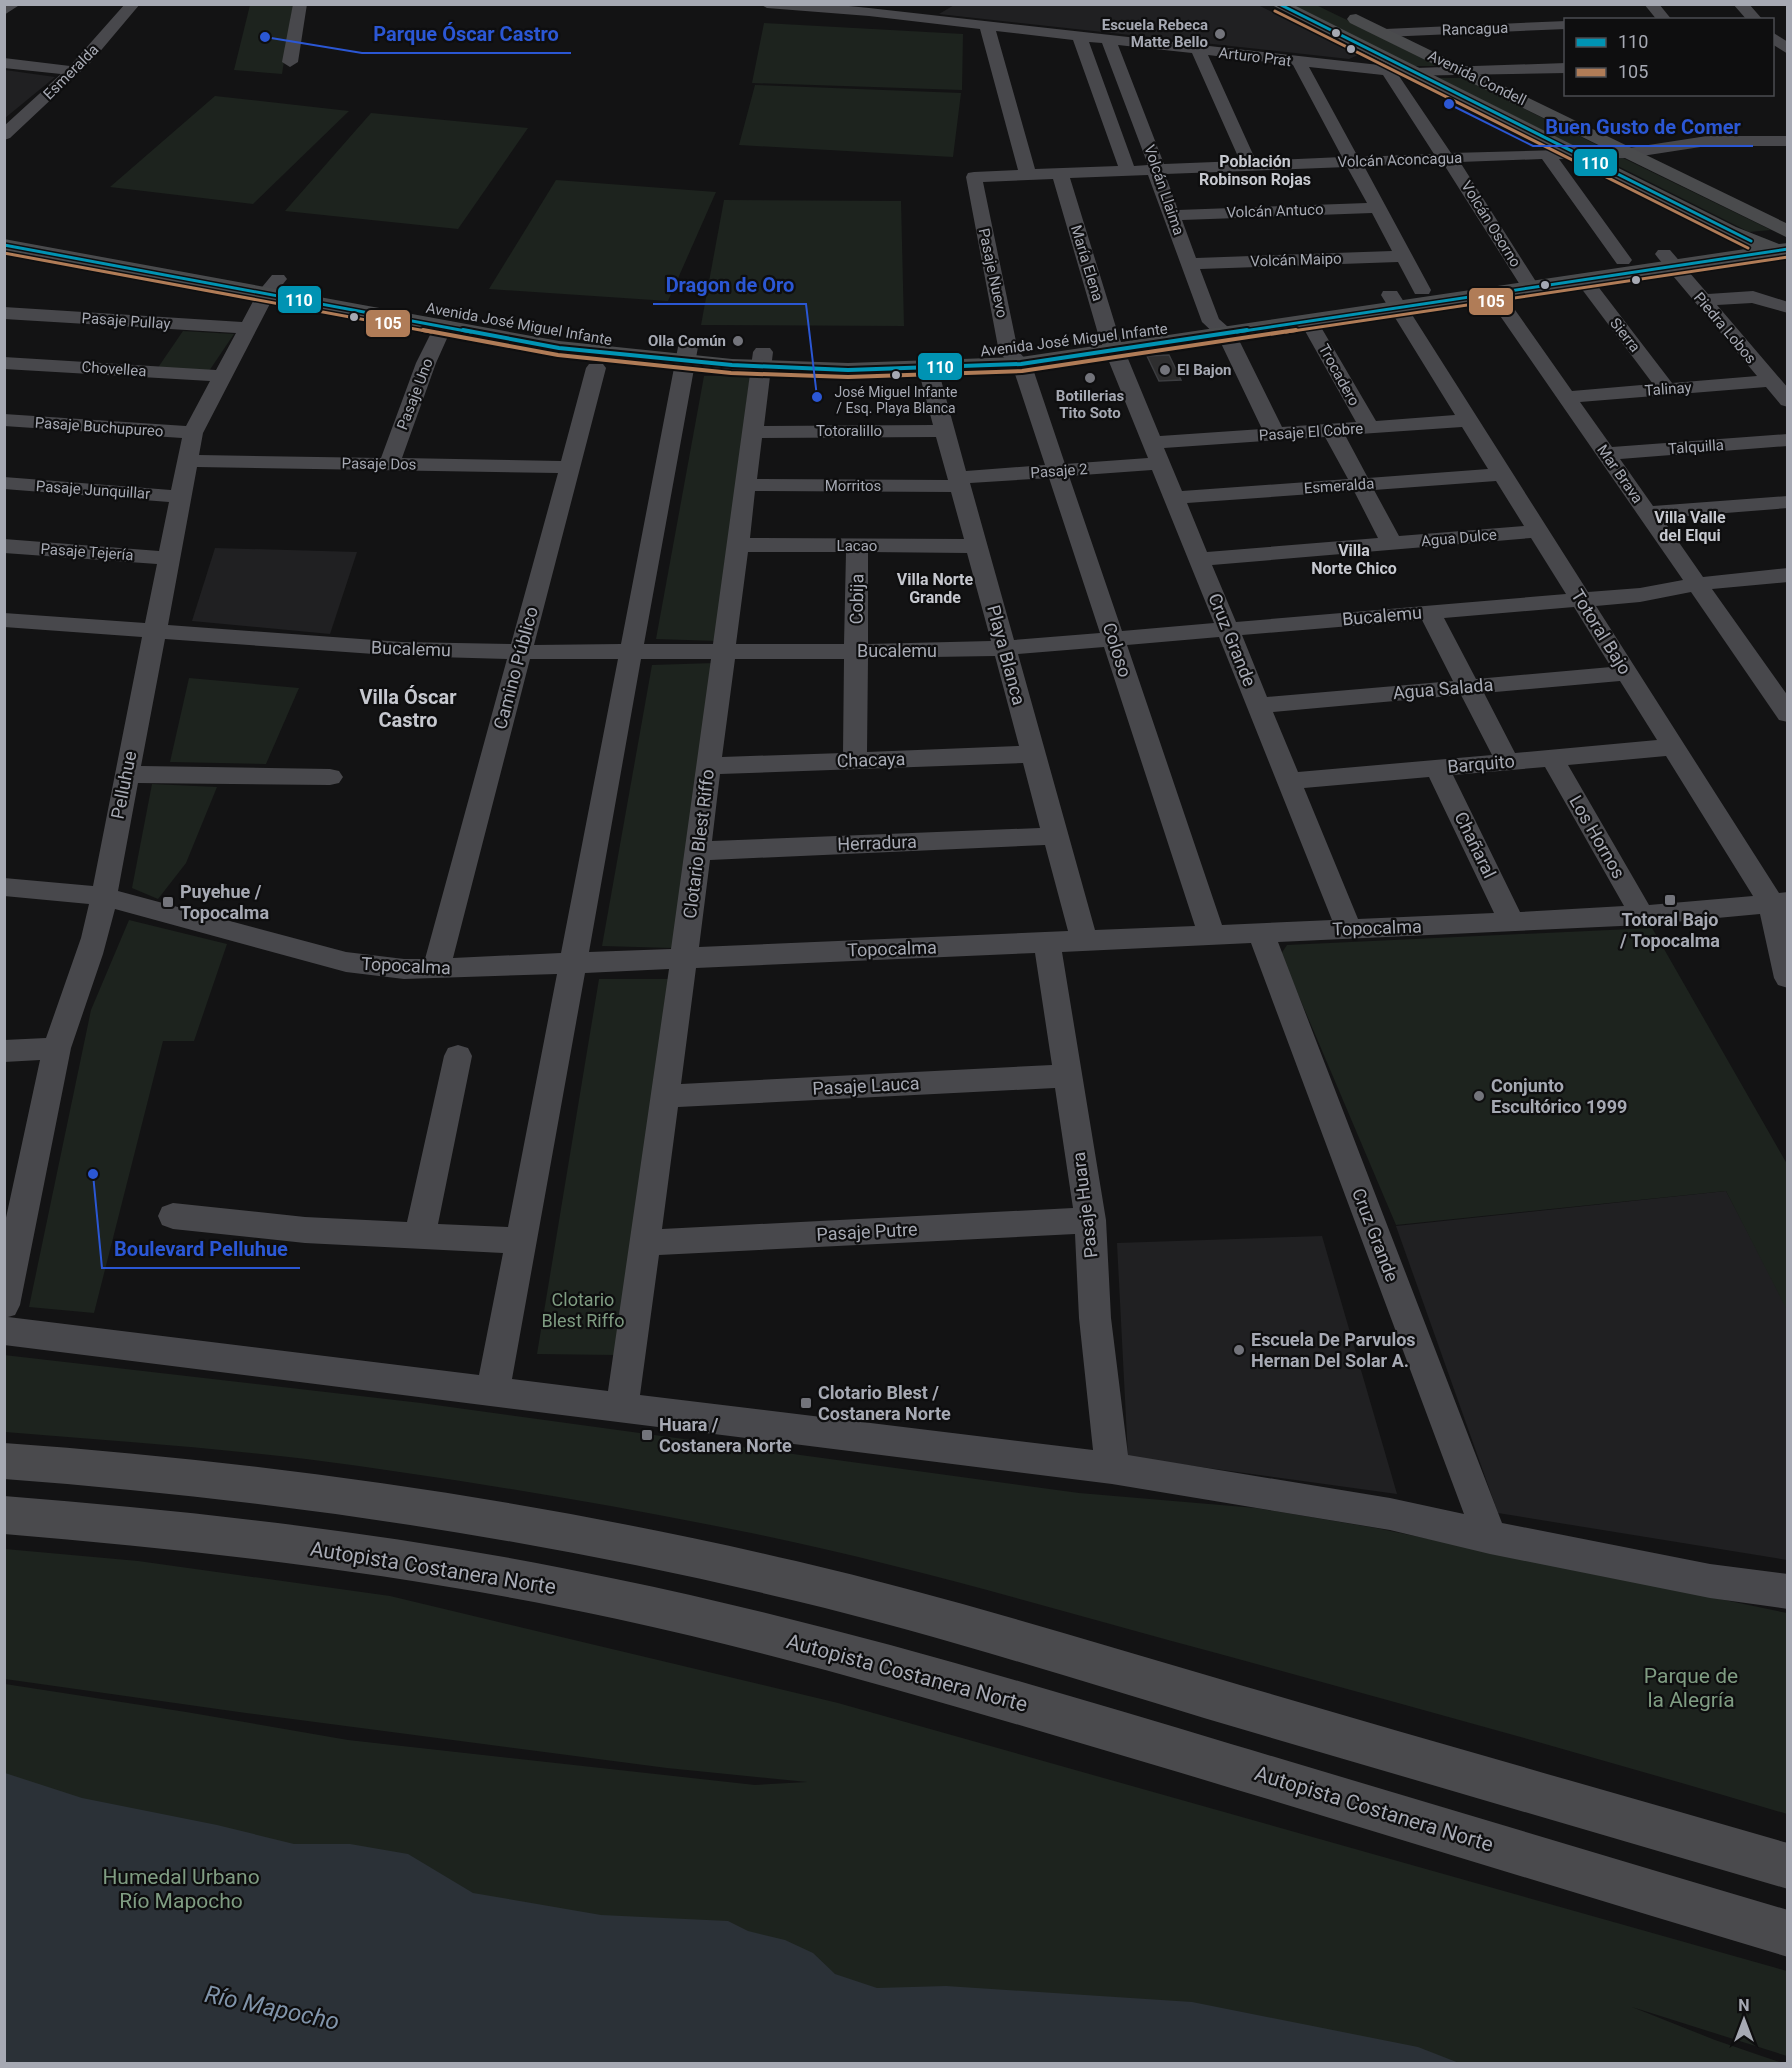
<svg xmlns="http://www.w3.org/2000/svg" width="1792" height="2068" viewBox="0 0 1792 2068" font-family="Roboto,sans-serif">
	<rect width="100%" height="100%" fill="#131314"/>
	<g fill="#202022">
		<polygon points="956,4 1258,5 1358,55 1349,59 939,14"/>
		<polygon points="5,70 55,77 5,118"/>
		<polygon points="215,548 357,552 330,634 192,621"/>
		<polygon points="1726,1191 1787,1307 1787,1560 1498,1513 1396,1226"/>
		<polygon points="1322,1236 1397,1494 1128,1457 1117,1243"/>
	</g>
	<g fill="#1d231e">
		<polygon points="250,5 293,5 282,74 234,70"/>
		<polygon points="1290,5 1316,5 1442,66 1412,66"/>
		<polygon points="764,23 963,34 962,90 752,83"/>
		<polygon points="1438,78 1462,78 1601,147 1576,147"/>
		<polygon points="755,85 961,93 953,157 739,145"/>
		<polygon points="215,96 349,111 253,204 110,187"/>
		<polygon points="371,113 528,128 458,229 285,211"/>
		<polygon points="1623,158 1771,230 1749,232 1604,159"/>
		<polygon points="556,180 716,192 668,301 489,289"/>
		<polygon points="724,200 901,201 904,326 701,325"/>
		<polygon points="183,331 234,334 209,371 157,369"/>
		<polygon points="704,376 750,376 717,641 656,639"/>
		<polygon points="714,663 672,948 602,946 652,665"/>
		<polygon points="189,678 299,688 266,764 170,762"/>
		<polygon points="152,784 217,787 186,863 158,899 132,888"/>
		<polygon points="129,920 227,944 194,1041 163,1041 94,1313 29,1307 91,1010"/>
		<polygon points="1652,928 1787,1164 1787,1310 1726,1191 1396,1225 1281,954 1287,945"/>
		<polygon points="599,979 669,979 615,1355 537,1354"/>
		<path d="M 4,1355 L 421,1403 L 1079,1493 L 1256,1508 L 1376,1528 L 1787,1613 L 1787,1814 C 1582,1753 1375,1696 1168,1640 C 1027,1601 885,1560 741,1531 C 597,1502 452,1478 306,1459 C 206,1447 105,1440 5,1432 Z"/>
		<polygon points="5,1549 138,1561 390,1596 838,1703 1787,1971 1787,2056 1632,2007 1715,2040 1782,2063 5,2063 5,1684 186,1712 348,1740 755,1785 807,1782 667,1768 246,1713 5,1679"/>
	</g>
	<polygon fill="#2b3137" points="5,1773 82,1798 217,1825 294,1844 350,1844 408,1854 473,1893 601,1915 728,1921 748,1931 785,1940 813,1953 835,1974 877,1988 946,1986 1192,2002 1418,2047 1459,2063 5,2063"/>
	<polygon fill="#2e2e2f" stroke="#3c3d40" stroke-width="1.5" points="1169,355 1181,380 1159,381 1147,356"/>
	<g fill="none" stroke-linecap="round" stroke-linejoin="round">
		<g fill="#48484c" fill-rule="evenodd">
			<polygon points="4,4 21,4 4,15"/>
			<polygon points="125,4 140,4 92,61 10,138 4,140 4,126 61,74 4,68 4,58 70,66"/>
			<polygon points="293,4 307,4 298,62 290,67 282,62"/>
			<path d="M 760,4 L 829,4 L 869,8 L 1388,66 L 1415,68 L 1566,63 L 1566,73 L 1399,76 L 1451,153 L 1629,148 L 1707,136 L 1788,136 L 1788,146 L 1707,146 L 1629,158 L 1559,159 L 1632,260 L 1629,264 L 1617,264 L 1542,159 L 1460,162 L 1540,288 L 1538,292 L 1524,292 L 1522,288 L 1443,163 L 1364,166 L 1431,290 L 1429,294 L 1415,294 L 1398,262 L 1200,269 L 1219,319 L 1236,334 L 1282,427 L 1356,422 L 1300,322 L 1302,318 L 1316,318 L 1318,322 L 1376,421 L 1455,415 L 1381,295 L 1383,291 L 1397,291 L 1588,592 L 1640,588 L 1683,580 L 1485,294 L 1487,290 L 1501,290 L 1572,391 L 1653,384 L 1575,280 L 1578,276 L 1590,276 L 1672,383 L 1757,376 L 1658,258 L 1655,254 L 1658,250 L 1670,250 L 1708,294 L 1753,291 L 1788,302 L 1788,313 L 1752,303 L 1717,305 L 1788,388 L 1788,407 L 1781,405 L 1766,387 L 1580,402 L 1612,447 L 1788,434 L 1788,446 L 1620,459 L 1653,506 L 1788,496 L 1788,508 L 1662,518 L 1703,577 L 1788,568 L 1788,582 L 1712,589 L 1788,696 L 1788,722 L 1779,720 L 1691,592 L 1640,602 L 1596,606 L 1779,893 L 1788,892 L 1788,988 L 1778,985 L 1774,978 L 1760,914 L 1642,925 L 1278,942 L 1502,1523 L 1710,1564 L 1788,1574 L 1788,1609 L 1710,1598 L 1490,1554 L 1390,1530 L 1112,1484 L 4,1345 L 4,1227 L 40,1060 L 4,1062 L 4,1040 L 46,1038 L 81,938 L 89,904 L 4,896 L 4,878 L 93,886 L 142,637 L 4,627 L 4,613 L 145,623 L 157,564 L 4,553 L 4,539 L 159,551 L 169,502 L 4,489 L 4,477 L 171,490 L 182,438 L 4,426 L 4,414 L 186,426 L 210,381 L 4,369 L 4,357 L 216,370 L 236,333 L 4,319 L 4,307 L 242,322 L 258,292 L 272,275 L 284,275 L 287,279 L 275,294 L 203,433 L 199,455 L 381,458 L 416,363 L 437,321 L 451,321 L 453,325 L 436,363 L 402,458 L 561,461 L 586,368 L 589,364 L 603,364 L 606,368 L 534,645 L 621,644 L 678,347 L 681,343 L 695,343 L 698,347 L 644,644 L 713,644 L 753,352 L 756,348 L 770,348 L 773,352 L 764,426 L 933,425 L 918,369 L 921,365 L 935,365 L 938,369 L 966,471 L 1045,465 L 1013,368 L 999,352 L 966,177 L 968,173 L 974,172 L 1018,170 L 980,29 L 869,16 L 767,8 ZM 996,31 L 1073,40 L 1118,166 L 1035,169 ZM 1089,42 L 1102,43 L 1148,165 L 1134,166 ZM 1118,45 L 1192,53 L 1240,161 L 1164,164 ZM 1208,55 L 1293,65 L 1342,157 L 1256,161 ZM 1309,67 L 1383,75 L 1434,154 L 1358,157 ZM 1347,167 L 1367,203 L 1178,210 L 1165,174 ZM 1148,175 L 1202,322 L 1218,337 L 1262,429 L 1160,436 L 1119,337 L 1070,178 ZM 1053,179 L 1099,337 L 1148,458 L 1065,464 L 1032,366 L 1018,351 L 983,182 ZM 1372,213 L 1392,251 L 1196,258 L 1182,220 ZM 1462,427 L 1488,469 L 1368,478 L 1345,435 ZM 936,437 L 948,480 L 757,479 L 762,438 ZM 1325,437 L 1348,479 L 1182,491 L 1164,448 ZM 197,467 L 558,473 L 511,644 L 402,642 L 168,625 ZM 1152,470 L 1214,623 L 1122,631 L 1069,476 ZM 1049,478 L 1100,633 L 1014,640 L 970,483 ZM 1496,481 L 1524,526 L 1399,536 L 1374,490 ZM 755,491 L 951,492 L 964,539 L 750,538 ZM 1354,491 L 1378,538 L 1207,552 L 1187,503 ZM 1531,538 L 1566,594 L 1236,622 L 1212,565 ZM 748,552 L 846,552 L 844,644 L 736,644 ZM 868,552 L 967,553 L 991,641 L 868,644 ZM 1574,607 L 1611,667 L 1476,679 L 1444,618 ZM 1422,620 L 1453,681 L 1267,697 L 1242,635 ZM 1219,637 L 1332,920 L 1222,925 L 1127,645 ZM 165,639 L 402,656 L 507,659 L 425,959 L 404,959 L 346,952 L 118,891 L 138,783 L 330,785 L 339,783 L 343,777 L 339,771 L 330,769 L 141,766 ZM 1104,647 L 1195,926 L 1095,930 L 1018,654 ZM 995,656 L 1019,746 L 867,752 L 868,658 ZM 530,659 L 618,659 L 561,953 L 453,958 ZM 641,659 L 711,659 L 671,949 L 589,952 ZM 735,659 L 844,659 L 843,753 L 722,757 ZM 1620,681 L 1657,740 L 1515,753 L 1484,693 ZM 1461,695 L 1492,755 L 1298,772 L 1273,712 ZM 1666,756 L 1753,896 L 1649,905 L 1568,765 ZM 1023,763 L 1040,828 L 712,841 L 720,774 ZM 1545,767 L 1624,906 L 1520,912 L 1453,775 ZM 1429,777 L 1494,913 L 1358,919 L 1304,788 ZM 1045,845 L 1068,931 L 699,947 L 710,860 ZM 115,909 L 346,972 L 404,979 L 557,974 L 508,1227 L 438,1224 L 472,1056 L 468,1048 L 458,1045 L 448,1048 L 444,1056 L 407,1222 L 305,1217 L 173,1203 L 162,1207 L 158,1216 L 162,1225 L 173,1229 L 305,1243 L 503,1253 L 479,1375 L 8,1317 L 15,1315 L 20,1305 L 71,1048 L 103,954 ZM 1251,943 L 1464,1514 L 1390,1498 L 1128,1455 L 1111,1318 L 1106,1220 L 1062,952 ZM 1035,953 L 1052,1065 L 681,1084 L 696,968 ZM 669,969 L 608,1391 L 512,1379 L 585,973 ZM 1055,1088 L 1073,1208 L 662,1229 L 678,1107 ZM 1075,1234 L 1079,1318 L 1093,1450 L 640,1395 L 659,1255 Z"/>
			<polygon points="1644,4 1659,4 1672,20 1657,20"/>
			<polygon points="1733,4 1749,4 1763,20 1747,20"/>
			<polygon points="1566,21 1566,29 1385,37 1378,33 1385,29"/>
			<polygon points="1772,32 1788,42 1788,54 1772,44"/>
		</g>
		<g fill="#4a4b4d" fill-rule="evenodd">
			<polygon points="1270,4 1292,4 1736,227 1779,244 1788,243 1788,255 1021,371 848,377 732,372 559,355 4,251 4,239 559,341 732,359 848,363 1021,357 1752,248 1722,235"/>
			<polygon points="1356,14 1788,224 1788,238 1350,23 1347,19 1350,15"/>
		</g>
		<g fill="#4a4a4d" fill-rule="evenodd">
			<path d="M 4,1443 C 271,1462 535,1500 796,1561 C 936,1594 1074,1636 1213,1677 C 1404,1733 1596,1788 1788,1843 L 1788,1889 C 1593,1832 1398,1775 1204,1718 C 1068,1677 933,1634 796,1601 C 536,1538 272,1499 4,1479 Z"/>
			<path d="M 4,1496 C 210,1512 415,1536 616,1579 C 824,1622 1028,1683 1231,1744 C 1416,1799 1602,1855 1788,1910 L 1788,1957 C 1584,1896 1381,1833 1178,1772 C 992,1717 806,1660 617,1619 C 415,1575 210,1551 4,1534 Z"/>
		</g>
		<defs>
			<g id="bus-1-far1">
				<polyline points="1279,4 1751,241"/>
				<polyline points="4,245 471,332"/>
				<polyline points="1237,332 1788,249"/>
			</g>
			<polyline id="bus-1" points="463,330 559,348 732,365 848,370 1021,364 1247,330"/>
			<g id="bus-2-far1">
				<polyline points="1275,11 1748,248"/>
				<polyline points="4,253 431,332"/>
				<polyline points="1286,332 1788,257"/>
			</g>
			<polyline id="bus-2" points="423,330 558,355 731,373 848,377 1022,371 1296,330"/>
		</defs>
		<use href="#bus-1-far1" stroke="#0e0e0f" stroke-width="6"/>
		<use href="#bus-1" stroke="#0e0e0f" stroke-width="8"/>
		<use href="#bus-2-far1" stroke="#0e0e0f" stroke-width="6"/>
		<use href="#bus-2" stroke="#0e0e0f" stroke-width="8"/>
		<use href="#bus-1-far1" stroke="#0093b3" stroke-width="3"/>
		<use href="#bus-1" stroke="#0093b3" stroke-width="4"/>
		<use href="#bus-2-far1" stroke="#b07c57" stroke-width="3"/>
		<use href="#bus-2" stroke="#b07c57" stroke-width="4"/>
	</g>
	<g fill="#a6a9b3" stroke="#0e0e0f" stroke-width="2">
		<circle cx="1336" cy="33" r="5"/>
		<circle cx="1351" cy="49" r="5"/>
		<circle cx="1636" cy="280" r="5"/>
		<circle cx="1545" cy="285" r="5"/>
		<circle cx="354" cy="317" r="5"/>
		<circle cx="896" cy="375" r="5"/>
	</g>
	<g fill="#73747b" stroke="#0e0e0f" stroke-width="2">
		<circle cx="1220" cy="34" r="6"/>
		<circle cx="738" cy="341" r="6"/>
		<circle cx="1165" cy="370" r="6"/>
		<circle cx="1090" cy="378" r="6"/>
		<rect x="1664" y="894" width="12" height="12" rx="3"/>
		<rect x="162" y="896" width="12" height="12" rx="3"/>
		<circle cx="1479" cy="1096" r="6"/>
		<circle cx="1239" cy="1350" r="6"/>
		<rect x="800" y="1397" width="12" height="12" rx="3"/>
		<rect x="641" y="1429" width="12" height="12" rx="3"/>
	</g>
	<g text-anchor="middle" stroke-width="4.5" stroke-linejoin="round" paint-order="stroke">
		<g font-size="14" fill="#a6a9b3" stroke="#0e0e0f">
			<text x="896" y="397">José Miguel Infante<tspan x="896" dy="16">/ Esq. Playa Blanca</tspan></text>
		</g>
		<g font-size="15" font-weight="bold" fill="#a6a9b3" stroke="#0e0e0f" text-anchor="end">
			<text x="1208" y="30">Escuela Rebeca<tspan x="1208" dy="17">Matte Bello</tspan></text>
			<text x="726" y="346">Olla Común</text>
			<text x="1177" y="375" text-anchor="start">El Bajon</text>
			<text x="1090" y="401" text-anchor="middle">Botillerias<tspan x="1090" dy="17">Tito Soto</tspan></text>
		</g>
		<g font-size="15" fill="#a6a9b3" stroke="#0e0e0f">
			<text transform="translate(1475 29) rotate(-2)" y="5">Rancagua</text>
			<text transform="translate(1255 57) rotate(7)" y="5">Arturo Prat</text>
			<text transform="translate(71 72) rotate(-45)" y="5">Esmeralda</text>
			<text transform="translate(1477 78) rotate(26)" y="5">Avenida Condell</text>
			<text transform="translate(1400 160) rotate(-2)" y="5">Volcán Aconcagua</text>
			<text transform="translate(1164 190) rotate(71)" y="5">Volcán Llaima</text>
			<text transform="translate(1275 211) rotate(-2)" y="5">Volcán Antuco</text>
			<text transform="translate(1491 224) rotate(58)" y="5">Volcán Osorno</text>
			<text transform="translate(1296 260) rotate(-2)" y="5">Volcán Maipo</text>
			<text transform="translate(1087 263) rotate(73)" y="5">María Elena</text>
			<text transform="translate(993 273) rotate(78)" y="5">Pasaje Nuevo</text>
			<text transform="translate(126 321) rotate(4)" y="5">Pasaje Pullay</text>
			<text transform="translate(519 324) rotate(10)" y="5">Avenida José Miguel Infante</text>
			<text transform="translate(1725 328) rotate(50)" y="5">Piedra Lobos</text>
			<text transform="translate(1625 335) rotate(52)" y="5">Sierra</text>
			<text transform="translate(1074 340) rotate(-7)" y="5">Avenida José Miguel Infante</text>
			<text transform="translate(114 369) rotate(4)" y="5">Chovellea</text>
			<text transform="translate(1339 375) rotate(61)" y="5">Trocadero</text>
			<text transform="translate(1668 389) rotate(-4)" y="5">Talinay</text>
			<text transform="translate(415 394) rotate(-69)" y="5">Pasaje Uno</text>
			<text transform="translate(99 427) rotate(4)" y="5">Pasaje Buchupureo</text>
			<text x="849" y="436">Totoralillo</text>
			<text transform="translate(1311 432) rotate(-4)" y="5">Pasaje El Cobre</text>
			<text transform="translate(1696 447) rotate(-4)" y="5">Talquilla</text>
			<text transform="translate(379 464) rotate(1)" y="5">Pasaje Dos</text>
			<text transform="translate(1059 471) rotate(-4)" y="5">Pasaje 2</text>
			<text transform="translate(1620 474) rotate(55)" y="5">Mar Brava</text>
			<text x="853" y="491">Morritos</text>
			<text transform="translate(1339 486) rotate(-4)" y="5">Esmeralda</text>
			<text transform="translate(93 490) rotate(4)" y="5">Pasaje Junquillar</text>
			<text transform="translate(1459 538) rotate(-5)" y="5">Agua Dulce</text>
			<text x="857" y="551">Lacao</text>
			<text transform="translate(87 552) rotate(4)" y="5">Pasaje Tejería</text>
		</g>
		<g font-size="16" font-weight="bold" fill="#c6c8cf" stroke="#0e0e0f">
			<text x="1255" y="167">Población<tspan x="1255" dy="18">Robinson Rojas</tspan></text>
			<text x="1690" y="523">Villa Valle<tspan x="1690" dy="18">del Elqui</tspan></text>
			<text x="1354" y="556">Villa<tspan x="1354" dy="18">Norte Chico</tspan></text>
			<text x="935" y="585">Villa Norte<tspan x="935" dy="18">Grande</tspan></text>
		</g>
		<g font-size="18" fill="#a6a9b3" stroke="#0e0e0f">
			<text transform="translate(857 599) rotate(-89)" y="6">Cobija</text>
			<text transform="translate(1382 616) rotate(-5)" y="6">Bucalemu</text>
			<text transform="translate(1601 632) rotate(58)" y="6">Totoral Bajo</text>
			<text transform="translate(1232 640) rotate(68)" y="6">Cruz Grande</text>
			<text transform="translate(411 649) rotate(2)" y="6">Bucalemu</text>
			<text transform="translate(1117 650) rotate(72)" y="6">Coloso</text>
			<text x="897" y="657">Bucalemu</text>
			<text transform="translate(1006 655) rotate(75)" y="6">Playa Blanca</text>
			<text transform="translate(516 668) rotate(-75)" y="6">Camino Público</text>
			<text transform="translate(1443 689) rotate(-5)" y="6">Agua Salada</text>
			<text transform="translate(871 760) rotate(-2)" y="6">Chacaya</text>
			<text transform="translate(1481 764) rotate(-5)" y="6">Barquito</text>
			<text transform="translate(124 785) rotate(-79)" y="6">Pelluhue</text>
			<text transform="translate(1597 837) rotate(60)" y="6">Los Hornos</text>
			<text transform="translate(877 843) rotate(-2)" y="6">Herradura</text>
			<text transform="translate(699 844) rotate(-83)" y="6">Clotario Blest Riffo</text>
			<text transform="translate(1475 845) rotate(64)" y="6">Chañaral</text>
			<text transform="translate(1377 928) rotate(-2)" y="6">Topocalma</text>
			<text transform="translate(892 949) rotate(-2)" y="6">Topocalma</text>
			<text transform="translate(406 966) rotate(3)" y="6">Topocalma</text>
			<text transform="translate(866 1086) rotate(-3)" y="6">Pasaje Lauca</text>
			<text transform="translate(1085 1205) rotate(-97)" y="6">Pasaje Huara</text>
			<text transform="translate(867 1232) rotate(-3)" y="6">Pasaje Putre</text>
			<text transform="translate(1375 1235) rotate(69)" y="6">Cruz Grande</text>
		</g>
		<g font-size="18" font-weight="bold" fill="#a6a9b3" stroke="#0e0e0f" text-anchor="start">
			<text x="180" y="898">Puyehue /<tspan x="180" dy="21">Topocalma</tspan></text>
			<text x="1670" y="926" text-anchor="middle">Totoral Bajo<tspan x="1670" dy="21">/ Topocalma</tspan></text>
			<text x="1491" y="1092">Conjunto<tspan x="1491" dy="21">Escultórico 1999</tspan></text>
			<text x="1251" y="1346">Escuela De Parvulos<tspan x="1251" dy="21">Hernan Del Solar A.</tspan></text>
			<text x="818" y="1399">Clotario Blest /<tspan x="818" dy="21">Costanera Norte</tspan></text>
			<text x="659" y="1431">Huara /<tspan x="659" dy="21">Costanera Norte</tspan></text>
		</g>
		<g font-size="18" fill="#7f9c82" stroke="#0e0e0f">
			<text x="583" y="1306">Clotario<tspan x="583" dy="21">Blest Riffo</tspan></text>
		</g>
		<g font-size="20" font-weight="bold" fill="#c6c8cf" stroke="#0e0e0f">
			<text x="408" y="704">Villa Óscar<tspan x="408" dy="23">Castro</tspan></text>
		</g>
		<g font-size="21" fill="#a6a9b3" stroke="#0e0e0f">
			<text transform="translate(433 1568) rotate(9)" y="7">Autopista Costanera Norte</text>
			<text transform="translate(907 1673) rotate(15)" y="7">Autopista Costanera Norte</text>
			<text transform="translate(1374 1809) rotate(17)" y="7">Autopista Costanera Norte</text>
		</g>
		<g font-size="21" fill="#7f9c82" stroke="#0e0e0f">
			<text x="1691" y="1683">Parque de<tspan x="1691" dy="24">la Alegría</tspan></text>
			<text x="181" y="1884">Humedal Urbano<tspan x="181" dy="24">Río Mapocho</tspan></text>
		</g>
		<g font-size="24" font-style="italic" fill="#8094aa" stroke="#0e0e0f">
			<text transform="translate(272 2008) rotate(12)" y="8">Río Mapocho</text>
		</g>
	</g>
	<path fill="none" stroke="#2b57d4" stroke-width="2" d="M265 37L362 53H571M1449 104L1533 146H1753M817 397L806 304H653M93 1174L102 1268H300"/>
	<g fill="#2b57d4" stroke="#0e0e0f" stroke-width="2">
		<circle cx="265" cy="37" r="6"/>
		<circle cx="1449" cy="104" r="6"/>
		<circle cx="817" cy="397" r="6"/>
		<circle cx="93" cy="1174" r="6"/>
	</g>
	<g font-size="20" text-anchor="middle" font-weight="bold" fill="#2b57d4" stroke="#0e0e0f" stroke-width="4.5" stroke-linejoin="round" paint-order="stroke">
		<text x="466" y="41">Parque Óscar Castro</text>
		<text x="1643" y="134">Buen Gusto de Comer</text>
		<text x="730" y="292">Dragon de Oro</text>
		<text x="201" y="1256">Boulevard Pelluhue</text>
	</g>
	<g stroke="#0e0e0f" stroke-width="2">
		<rect x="1573" y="148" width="45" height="29" rx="6" fill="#0093b3"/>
		<rect x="277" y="285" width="45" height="29" rx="6" fill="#0093b3"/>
		<rect x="1468" y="287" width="46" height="29" rx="6" fill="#b07c57"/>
		<rect x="365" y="309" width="46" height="29" rx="6" fill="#b07c57"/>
		<rect x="917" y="352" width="46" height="29" rx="6" fill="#0093b3"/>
	</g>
	<g font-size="16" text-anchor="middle" font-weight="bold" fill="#fff">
		<text x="1595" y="169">110</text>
		<text x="299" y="306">110</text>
		<text x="1491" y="307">105</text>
		<text x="388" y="329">105</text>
		<text x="940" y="373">110</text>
	</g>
	<rect width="1792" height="2068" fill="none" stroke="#a6a9b3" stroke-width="12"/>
	<rect x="1564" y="18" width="210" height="78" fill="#0e0e0f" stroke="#4b4c51" stroke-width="1.5"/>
	<rect x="1576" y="38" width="30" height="9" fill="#0093b3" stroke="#4b4c51" stroke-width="1.5"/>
	<text x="1618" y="48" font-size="18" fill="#a6a9b3">110</text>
	<rect x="1576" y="68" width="30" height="9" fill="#b07c57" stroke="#4b4c51" stroke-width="1.5"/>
	<text x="1618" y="78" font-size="18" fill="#a6a9b3">105</text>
	<g transform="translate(1744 2020)" stroke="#0e0e0f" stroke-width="4.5" paint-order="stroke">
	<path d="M0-4.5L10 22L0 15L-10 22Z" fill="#a6a9b3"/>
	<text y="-9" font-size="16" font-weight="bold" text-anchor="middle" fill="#a6a9b3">N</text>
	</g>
</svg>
